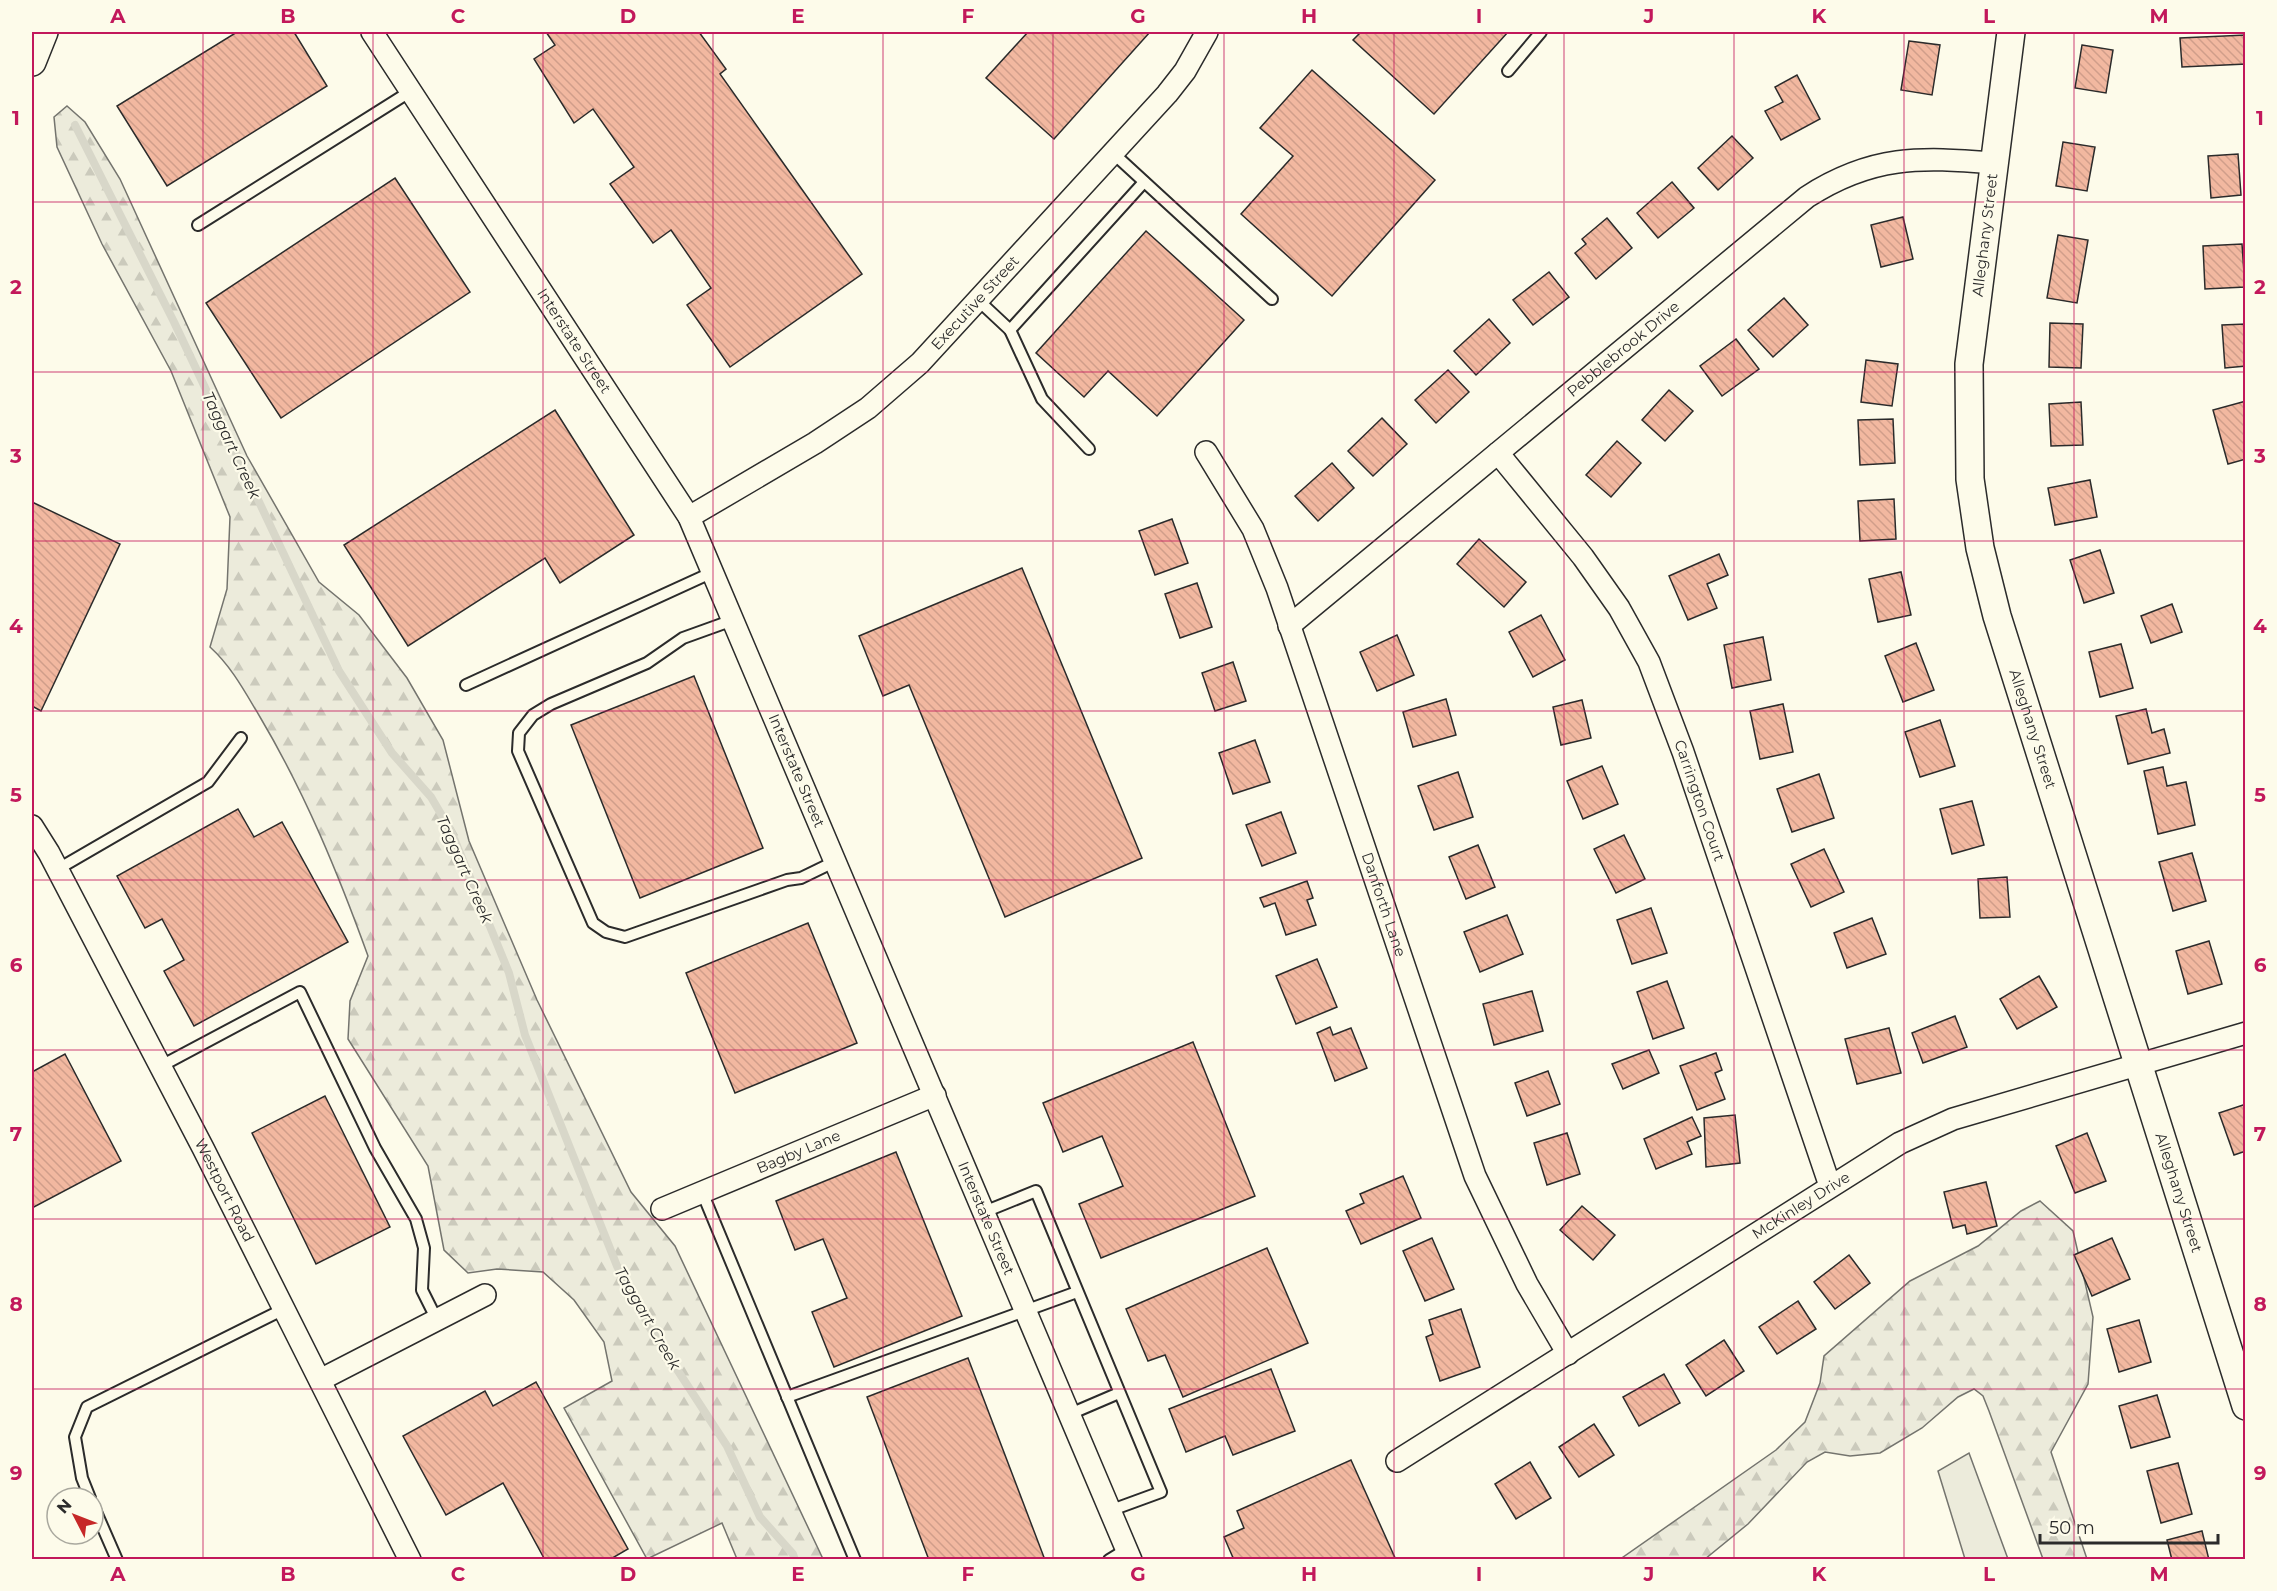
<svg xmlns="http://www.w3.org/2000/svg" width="2277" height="1591" viewBox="0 0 2277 1591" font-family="Montserrat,sans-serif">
	<defs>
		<pattern id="forest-firs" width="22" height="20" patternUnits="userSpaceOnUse" patternTransform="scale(1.5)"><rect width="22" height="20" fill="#ecebdb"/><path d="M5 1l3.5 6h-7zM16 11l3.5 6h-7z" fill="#cbcabc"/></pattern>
		<pattern id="building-back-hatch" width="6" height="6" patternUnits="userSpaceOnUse" patternTransform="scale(1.5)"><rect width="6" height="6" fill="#f2b8a0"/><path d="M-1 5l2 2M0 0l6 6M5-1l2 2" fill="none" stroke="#d09e8a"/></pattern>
	</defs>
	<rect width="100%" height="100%" fill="#fdfbea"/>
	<g fill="url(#forest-firs)" stroke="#74746e" stroke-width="1.5">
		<path d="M 67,106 L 85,122 L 120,179 L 247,456 L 319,582 L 359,615 L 407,678 L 443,740 L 469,841 L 537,1000 L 631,1192 L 675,1246 L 823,1559 L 737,1559 L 722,1523 L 647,1559 L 564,1408 L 612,1381 L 604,1342 L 574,1300 L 543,1272 L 497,1269 L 468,1273 L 444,1250 L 428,1166 L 348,1039 L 350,1001 L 368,956 C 338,873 305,793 260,717 C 245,692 232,667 210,647 L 227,589 L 230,517 L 171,371 L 102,244 L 57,147 L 54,117 Z"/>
		<polygon points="2040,1201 2073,1231 2093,1317 2088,1384 2051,1452 2087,1559 2043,1559 1989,1411 1983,1396 1974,1389 1958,1397 1922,1428 1880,1453 1850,1456 1825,1452 1807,1462 1748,1524 1705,1559 1619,1560 1776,1450 1805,1422 1820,1383 1824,1356 1910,1281 1978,1246 2021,1211"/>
	</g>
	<polygon fill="#ecebdb" stroke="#74746e" stroke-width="1.5" points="1969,1453 2008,1559 1965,1559 1938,1471"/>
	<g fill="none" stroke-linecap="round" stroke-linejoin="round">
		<polyline stroke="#d8d7c9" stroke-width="8" points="75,125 174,322 339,671 392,753 431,797 451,831 509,973 525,1035 617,1266 650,1328 727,1446 760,1517 793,1554 795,1560"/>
	</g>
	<g fill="url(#building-back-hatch)" stroke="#2b2b2b" stroke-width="1.5">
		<polygon points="237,32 294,32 327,86 167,186 117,106"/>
		<polygon points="546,32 699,32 726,69 720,74 862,274 730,367 687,305 711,288 671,230 653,243 610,184 634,167 593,109 574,123 534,59 555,45"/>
		<polygon points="1028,32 1150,32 1054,139 986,78"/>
		<polygon points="1361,32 1508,32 1434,114 1353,40"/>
		<polygon points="2246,35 2246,64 2182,67 2180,38"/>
		<polygon points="1909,41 1940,45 1932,95 1901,90"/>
		<polygon points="2082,45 2113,50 2106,93 2075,88"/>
		<polygon points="1312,70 1435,180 1332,296 1241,214 1293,156 1260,128"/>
		<polygon points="1797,75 1820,119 1781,140 1765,111 1783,102 1775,87"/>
		<polygon points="1732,136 1753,158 1718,190 1698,168"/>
		<polygon points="2063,142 2095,147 2087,191 2056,186"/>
		<polygon points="2238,154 2241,195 2211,198 2208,156"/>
		<polygon points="395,178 470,292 281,418 206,303"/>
		<polygon points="1672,182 1694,208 1658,238 1637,213"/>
		<polygon points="1903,217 1913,259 1881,267 1871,225"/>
		<polygon points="1607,218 1632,248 1596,279 1575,253 1586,244 1582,239"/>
		<polygon points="1146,231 1244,320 1157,416 1108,371 1084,397 1036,353"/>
		<polygon points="2058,235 2088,240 2077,303 2047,298"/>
		<polygon points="2242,244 2245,287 2205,289 2203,246"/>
		<polygon points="1549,272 1569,297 1533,325 1513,300"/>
		<polygon points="1784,298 1808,325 1773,357 1748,330"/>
		<polygon points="1489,319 1510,343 1476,375 1454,351"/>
		<polygon points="2050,323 2083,324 2081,368 2049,367"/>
		<polygon points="2246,324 2246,366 2225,368 2222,325"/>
		<polygon points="1736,339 1759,369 1722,396 1700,366"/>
		<polygon points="1866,360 1898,364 1892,406 1861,402"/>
		<polygon points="1448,370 1469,392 1436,423 1415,400"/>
		<polygon points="1669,390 1693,411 1665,441 1642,420"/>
		<polygon points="2246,401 2246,459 2228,464 2213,410"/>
		<polygon points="2081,402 2083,445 2051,446 2049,404"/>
		<polygon points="555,410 634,535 560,583 545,558 408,646 344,545"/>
		<polygon points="1382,418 1407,444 1373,476 1348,451"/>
		<polygon points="1893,419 1895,463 1860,465 1858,420"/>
		<polygon points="1617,441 1641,463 1611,497 1586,475"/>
		<polygon points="1332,463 1354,488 1318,521 1295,496"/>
		<polygon points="2090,480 2097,517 2055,525 2048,488"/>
		<polygon points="1894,499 1896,539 1860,541 1858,501"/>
		<polygon points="32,502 120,544 41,711 32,706"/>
		<polygon points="1172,519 1188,563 1155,575 1139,531"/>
		<polygon points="1479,539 1526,582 1504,607 1457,564"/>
		<polygon points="2100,550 2114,593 2084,603 2070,560"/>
		<polygon points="1719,554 1728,575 1707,584 1717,608 1688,620 1669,576"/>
		<polygon points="1022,568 1142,858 1005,917 909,685 883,696 859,636"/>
		<polygon points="1901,572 1911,615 1878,622 1869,579"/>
		<polygon points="1197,583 1212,627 1180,638 1165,594"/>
		<polygon points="2172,604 2182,632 2151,643 2141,616"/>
		<polygon points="1541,615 1565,660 1533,677 1509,632"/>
		<polygon points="1397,635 1414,675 1377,691 1360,652"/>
		<polygon points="1763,637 1771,680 1732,688 1724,645"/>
		<polygon points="1916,643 1934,690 1903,702 1885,656"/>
		<polygon points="2121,644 2133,688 2100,697 2089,652"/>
		<polygon points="1233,662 1246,701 1215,711 1202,673"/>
		<polygon points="694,676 763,848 640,898 571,725"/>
		<polygon points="1446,699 1456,735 1413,747 1403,712"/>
		<polygon points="1582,700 1591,738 1561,745 1553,707"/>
		<polygon points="1783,704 1793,752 1760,759 1750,711"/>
		<polygon points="2146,709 2152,733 2164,729 2170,753 2128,764 2116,716"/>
		<polygon points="1940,720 1955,766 1920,777 1905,732"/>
		<polygon points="1255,740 1270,782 1233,794 1219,753"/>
		<polygon points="1602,766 1618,804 1583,819 1567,781"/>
		<polygon points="2163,767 2167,786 2186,782 2195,825 2158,834 2144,771"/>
		<polygon points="1458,772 1473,817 1434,830 1418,786"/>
		<polygon points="1819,774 1834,818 1792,832 1777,789"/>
		<polygon points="1972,801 1984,845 1952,854 1940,809"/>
		<polygon points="238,809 254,837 282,822 348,942 194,1026 164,971 184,960 162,919 145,928 117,876"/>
		<polygon points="1281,812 1296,853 1262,866 1246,825"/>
		<polygon points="1624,835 1645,879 1616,893 1594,849"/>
		<polygon points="1478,845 1495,887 1466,899 1449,857"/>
		<polygon points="1824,849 1844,892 1811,907 1791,864"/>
		<polygon points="2192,853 2206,901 2173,911 2159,862"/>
		<polygon points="2007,877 2010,917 1980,918 1978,879"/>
		<polygon points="1307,881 1313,898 1307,900 1316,925 1286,935 1275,903 1264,907 1260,898"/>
		<polygon points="1651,908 1667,953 1632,964 1617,920"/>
		<polygon points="1507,915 1523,954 1480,972 1464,932"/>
		<polygon points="1872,918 1886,954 1847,968 1834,933"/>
		<polygon points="808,923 857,1043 735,1093 686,973"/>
		<polygon points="2209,941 2222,984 2188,994 2176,951"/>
		<polygon points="1317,959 1337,1007 1296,1024 1276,976"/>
		<polygon points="2039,976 2057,1007 2017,1029 2000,999"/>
		<polygon points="1667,981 1684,1028 1653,1039 1637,992"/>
		<polygon points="1532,991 1543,1031 1494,1045 1483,1004"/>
		<polygon points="1955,1016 1967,1047 1923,1063 1912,1033"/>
		<polygon points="1330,1027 1333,1035 1351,1028 1367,1068 1335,1081 1317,1033"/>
		<polygon points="1889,1028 1901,1073 1857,1084 1845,1039"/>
		<polygon points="1193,1042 1255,1196 1101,1258 1079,1204 1123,1186 1102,1136 1063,1152 1043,1103"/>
		<polygon points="1649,1050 1659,1073 1623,1089 1612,1064"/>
		<polygon points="1716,1053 1722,1070 1715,1073 1725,1099 1697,1110 1680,1066"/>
		<polygon points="65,1054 121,1161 32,1208 32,1072"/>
		<polygon points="1548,1071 1560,1104 1527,1116 1515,1083"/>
		<polygon points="325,1096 390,1227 316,1264 252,1133"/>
		<polygon points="2246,1104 2246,1151 2234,1155 2219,1113"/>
		<polygon points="1735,1115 1740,1163 1706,1167 1704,1118"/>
		<polygon points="1692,1117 1701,1136 1687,1142 1692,1154 1656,1169 1644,1139"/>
		<polygon points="1567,1133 1580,1174 1547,1185 1534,1143"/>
		<polygon points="2087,1133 2106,1181 2075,1193 2056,1146"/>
		<polygon points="896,1152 962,1316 834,1367 812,1312 847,1298 823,1239 795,1250 776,1201"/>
		<polygon points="1403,1176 1421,1218 1361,1244 1346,1211 1364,1203 1360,1194"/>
		<polygon points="1986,1182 1997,1226 1967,1234 1965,1225 1953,1228 1944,1192"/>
		<polygon points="1582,1206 1615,1235 1593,1260 1560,1230"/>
		<polygon points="1432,1238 1454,1289 1425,1301 1403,1251"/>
		<polygon points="2112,1238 2130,1279 2092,1296 2074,1255"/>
		<polygon points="1267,1248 1308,1343 1183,1397 1165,1355 1148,1361 1126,1309"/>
		<polygon points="1849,1255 1870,1283 1835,1309 1814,1282"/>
		<polygon points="1798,1301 1816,1329 1777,1354 1759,1327"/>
		<polygon points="1461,1309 1480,1367 1440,1381 1426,1337 1433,1334 1429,1320"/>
		<polygon points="2139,1320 2151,1362 2119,1372 2107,1329"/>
		<polygon points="1724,1340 1744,1371 1706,1396 1686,1365"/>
		<polygon points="968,1358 1045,1560 929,1560 867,1397"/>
		<polygon points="1271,1369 1295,1431 1233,1455 1225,1436 1186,1452 1169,1409"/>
		<polygon points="1664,1374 1680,1403 1639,1426 1623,1397"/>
		<polygon points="536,1382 628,1549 609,1560 545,1560 503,1483 446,1515 403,1436 485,1391 493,1406"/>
		<polygon points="2157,1395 2170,1437 2131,1448 2119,1406"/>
		<polygon points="1594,1424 1614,1455 1579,1477 1559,1447"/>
		<polygon points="1351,1460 1396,1560 1234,1560 1224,1537 1244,1528 1237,1511"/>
		<polygon points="1530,1462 1551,1498 1516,1519 1495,1484"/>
		<polygon points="2178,1463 2192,1514 2161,1523 2147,1471"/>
		<polygon points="2202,1531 2209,1560 2172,1560 2167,1540"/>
	</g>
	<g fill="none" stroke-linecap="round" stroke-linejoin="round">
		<defs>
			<g id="service">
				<polyline points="1508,71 1541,32"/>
				<polyline points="1113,153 1272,299"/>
				<polyline points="198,225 411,91"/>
				<polyline points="979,301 1010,330 1144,182"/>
				<polyline points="1010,330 1042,399 1089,449"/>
				<polyline points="733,620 683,638 647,663 551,704 533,715 519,733 518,751 593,923 606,932 625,937 787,880 801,878 836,861"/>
				<polyline points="466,685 713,572"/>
				<polyline points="58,869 208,782 241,738"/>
				<polyline points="161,1066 300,992 375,1148 416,1219 424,1248 422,1290 437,1320"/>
				<polyline points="702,1192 855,1560"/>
				<polyline points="984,1212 1036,1191 1161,1492 1109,1511"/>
				<polyline points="787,1397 1077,1292"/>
				<polyline points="1070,1414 1119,1393"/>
				<polyline points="90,1498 82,1478 75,1437 87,1407 284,1309"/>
				<polyline points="93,1505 117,1560"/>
				<polyline points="1109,1560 1127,1549"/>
			</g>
			<g id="minor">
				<path id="s1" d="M 372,32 L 689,517 L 1131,1560"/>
				<path id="s2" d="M 1206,452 L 1253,529 L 1277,588 L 1475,1176 L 1527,1284 L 1568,1354"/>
				<path id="s3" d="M 1498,453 L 1583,557 L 1619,608 L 1649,662 L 1683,752 L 1830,1186"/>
				<path id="s4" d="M 689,517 L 815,443 L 868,408 L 920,363 L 1167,94 L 1185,71 L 1207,32"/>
				<path id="s5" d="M 1289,626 L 1807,197 C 1872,155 1920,157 1994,163"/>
				<path id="s6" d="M 32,826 L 49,853 L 203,1148 L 410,1560"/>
				<path id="s7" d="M 662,1209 L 935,1095"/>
				<polyline points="320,1380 485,1295"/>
				<path id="s8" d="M 1397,1461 L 1900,1143 L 1953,1119 L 2246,1033"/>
			</g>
			<g id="tertiary">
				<path id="s9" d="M 2011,32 L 1969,364 L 1970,479 L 1980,548 L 1997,616 L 2246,1406"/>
				<polyline points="32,62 44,32"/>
			</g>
		</defs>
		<use href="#service" stroke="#2b2b2b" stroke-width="14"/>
		<use href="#minor" stroke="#2b2b2b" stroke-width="24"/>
		<use href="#tertiary" stroke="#2b2b2b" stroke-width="30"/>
		<use href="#service" stroke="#fdfbea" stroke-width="10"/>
		<use href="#minor" stroke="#fdfbea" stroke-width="21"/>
		<use href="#tertiary" stroke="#fdfbea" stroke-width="27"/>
	</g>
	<path fill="none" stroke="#c2185b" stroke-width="1.5" stroke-opacity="0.55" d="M 203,32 L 203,1560M 373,32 L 373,1560M 543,32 L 543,1560M 713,32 L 713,1560M 883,32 L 883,1560M 1053,32 L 1053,1560M 1224,32 L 1224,1560M 1394,32 L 1394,1560M 1564,32 L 1564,1560M 1734,32 L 1734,1560M 1904,32 L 1904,1560M 2074,32 L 2074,1560M 32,202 L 2246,202M 32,372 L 2246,372M 32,541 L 2246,541M 32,711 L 2246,711M 32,880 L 2246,880M 32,1050 L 2246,1050M 32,1219 L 2246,1219M 32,1389 L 2246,1389"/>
	<g text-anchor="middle" stroke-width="4.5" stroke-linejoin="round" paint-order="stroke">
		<g font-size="15" fill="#2b2b2b" stroke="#fdfbea">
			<text transform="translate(1985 235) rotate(-83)" y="5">Alleghany Street</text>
			<text dy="5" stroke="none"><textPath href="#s4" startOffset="360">Executive Street</textPath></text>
			<text dy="5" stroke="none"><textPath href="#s1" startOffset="369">Interstate Street</textPath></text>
			<text dy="5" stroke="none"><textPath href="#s5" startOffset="434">Pebblebrook Drive</textPath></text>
			<text dy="5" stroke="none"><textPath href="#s9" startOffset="708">Alleghany Street</textPath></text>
			<text dy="5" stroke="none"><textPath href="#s1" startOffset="855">Interstate Street</textPath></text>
			<text dy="5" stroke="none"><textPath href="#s3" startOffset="406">Carrington Court</textPath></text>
			<text dy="5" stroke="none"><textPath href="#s2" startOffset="488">Danforth Lane</textPath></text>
			<text dy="5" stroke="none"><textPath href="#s7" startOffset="148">Bagby Lane</textPath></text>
			<text dy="5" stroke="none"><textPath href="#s6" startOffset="412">Westport Road</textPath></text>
			<text dy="5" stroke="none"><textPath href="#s9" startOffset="1194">Alleghany Street</textPath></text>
			<text dy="5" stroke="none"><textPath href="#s8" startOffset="478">McKinley Drive</textPath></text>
			<text dy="5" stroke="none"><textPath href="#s1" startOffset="1341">Interstate Street</textPath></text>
		</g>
		<g font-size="16" font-style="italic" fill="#2b2b2b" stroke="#fdfbea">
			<text transform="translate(232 445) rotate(65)" y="6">Taggart Creek</text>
			<text transform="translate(465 869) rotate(66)" y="6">Taggart Creek</text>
			<text transform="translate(648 1318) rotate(60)" y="6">Taggart Creek</text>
		</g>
	</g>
	<rect width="2277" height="1591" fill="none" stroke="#fdfbea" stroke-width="66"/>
	<g transform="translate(75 1516) rotate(312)"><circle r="28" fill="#fdfbea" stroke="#a9a89e" stroke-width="1.5"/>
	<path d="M0-4.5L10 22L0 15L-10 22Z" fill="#c62828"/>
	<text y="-9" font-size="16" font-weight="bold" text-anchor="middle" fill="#2b2b2b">N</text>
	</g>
	<path d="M2040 1534v9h178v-9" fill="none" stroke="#2b2b2b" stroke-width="3"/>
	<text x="2049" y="1534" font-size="18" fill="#2b2b2b" stroke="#fdfbea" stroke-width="4.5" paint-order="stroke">50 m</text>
	<rect x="33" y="33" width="2211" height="1525" fill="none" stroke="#c2185b" stroke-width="2"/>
	<g font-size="20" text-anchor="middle" font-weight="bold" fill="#c2185b">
		<text x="118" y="23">A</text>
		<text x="288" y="23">B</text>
		<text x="458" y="23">C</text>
		<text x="628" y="23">D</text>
		<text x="798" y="23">E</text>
		<text x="968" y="23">F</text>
		<text x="1138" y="23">G</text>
		<text x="1309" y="23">H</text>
		<text x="1479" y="23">I</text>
		<text x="1649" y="23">J</text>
		<text x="1819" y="23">K</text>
		<text x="1989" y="23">L</text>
		<text x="2159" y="23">M</text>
		<text x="16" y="125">1</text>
		<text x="2260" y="125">1</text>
		<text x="16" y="294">2</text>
		<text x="2260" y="294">2</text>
		<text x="16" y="463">3</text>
		<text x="2260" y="463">3</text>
		<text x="16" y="633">4</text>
		<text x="2260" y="633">4</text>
		<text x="16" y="802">5</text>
		<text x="2260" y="802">5</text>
		<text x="16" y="972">6</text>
		<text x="2260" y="972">6</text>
		<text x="16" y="1141">7</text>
		<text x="2260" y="1141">7</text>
		<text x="16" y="1311">8</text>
		<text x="2260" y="1311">8</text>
		<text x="16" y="1480">9</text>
		<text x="2260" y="1480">9</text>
		<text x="118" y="1581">A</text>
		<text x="288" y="1581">B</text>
		<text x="458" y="1581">C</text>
		<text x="628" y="1581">D</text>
		<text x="798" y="1581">E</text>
		<text x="968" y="1581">F</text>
		<text x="1138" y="1581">G</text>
		<text x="1309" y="1581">H</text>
		<text x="1479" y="1581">I</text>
		<text x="1649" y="1581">J</text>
		<text x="1819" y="1581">K</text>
		<text x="1989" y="1581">L</text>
		<text x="2159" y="1581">M</text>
	</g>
</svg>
